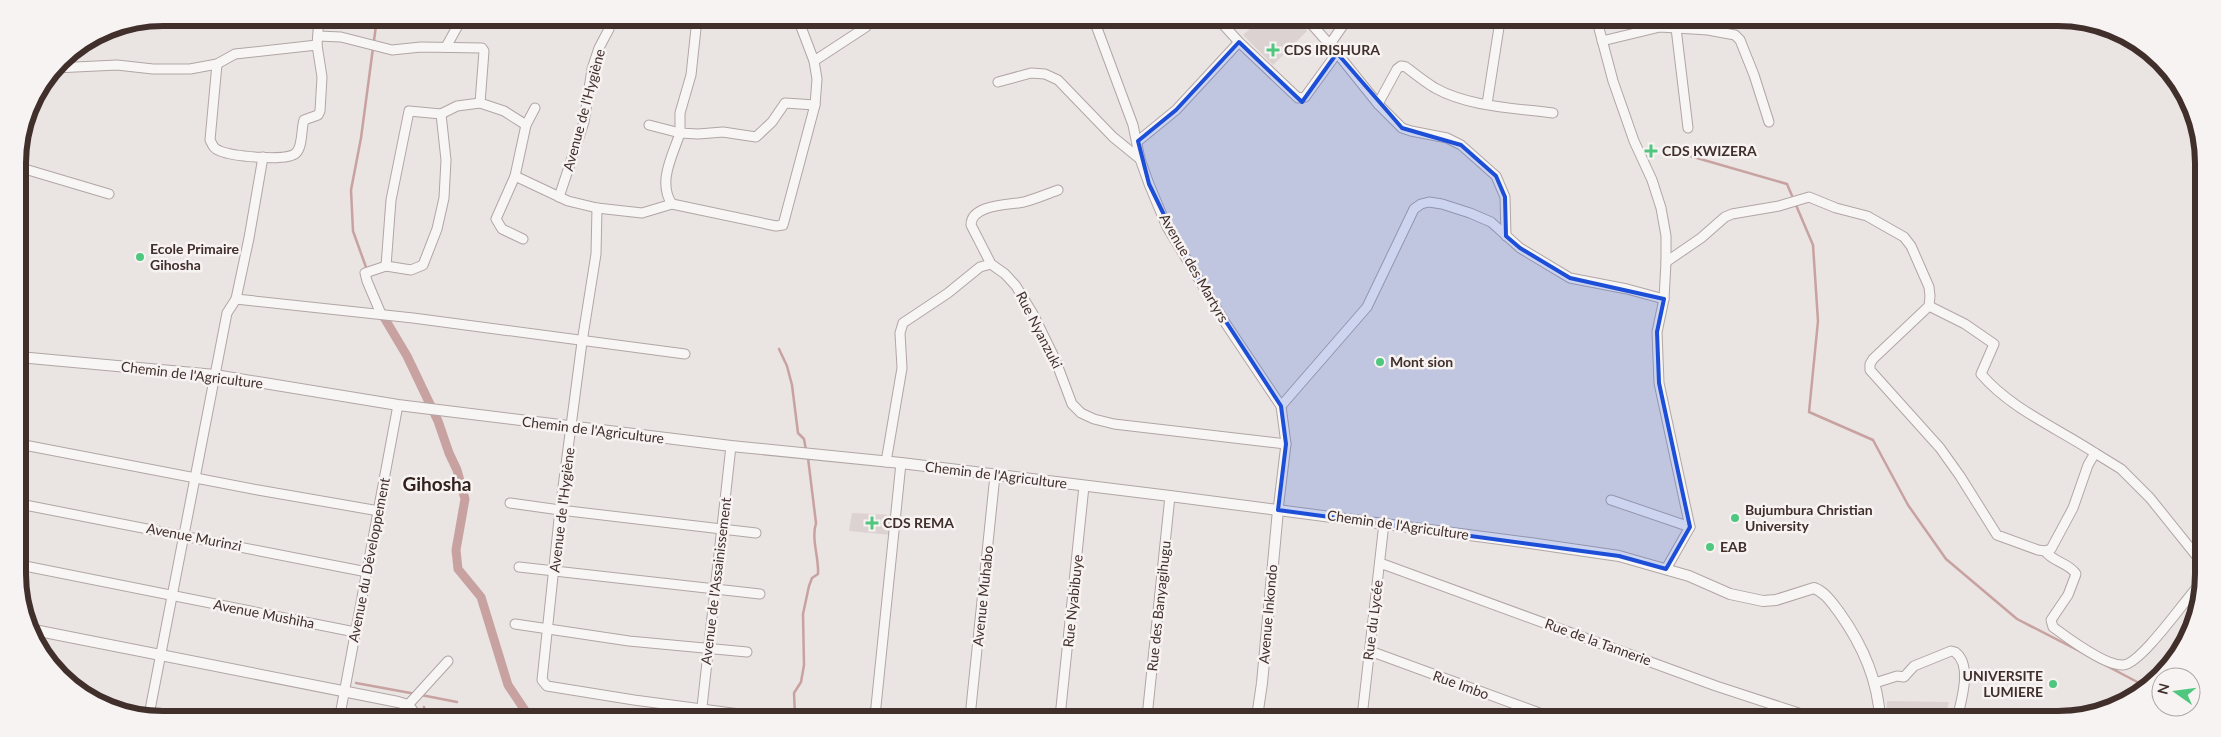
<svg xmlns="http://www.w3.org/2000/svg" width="2221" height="737" viewBox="0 0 2221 737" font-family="Lato,sans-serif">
	<rect width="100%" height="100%" fill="#eae4e3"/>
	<g fill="#dcd2d1">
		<polygon points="1260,20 1297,20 1307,31 1273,65 1243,35"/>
		<polygon points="852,513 893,515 892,535 849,531"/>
		<polygon points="1887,701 1949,702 1945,719 1886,719"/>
	</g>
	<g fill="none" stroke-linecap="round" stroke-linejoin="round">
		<g stroke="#c8a2a0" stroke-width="2.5">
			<polyline points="1683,154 1787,184 1813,245 1818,321 1809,412 1873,440 1908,505 1946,559 2017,619 2087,655"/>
			<polyline points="367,270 353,231 351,190 361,138 377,18"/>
			<polyline points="779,349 787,366 792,385 798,433 804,439 806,450"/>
			<polyline points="2105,665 2143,685 2151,685"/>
			<polyline points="356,683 416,694"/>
			<polyline points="421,695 457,702"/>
			<polyline points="424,707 426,715"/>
			<path d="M 795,716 L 794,693 L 801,682 L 804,665 L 803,614 L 809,586 L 812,578 L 818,574 C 819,556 811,540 816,523 L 808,458"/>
		</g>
		<polyline stroke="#c8a2a0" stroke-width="9" points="379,309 407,356 438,421 449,453 457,470 465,499 456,550 458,569 481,597 508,685 528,715"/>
		<defs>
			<g id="minor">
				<polyline points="697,19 691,75 680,113 680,133 698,134 723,132 756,137 772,122 785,103 815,105"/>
				<polyline points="1094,20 1133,125 1140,159 1149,184 1167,227 1226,324 1281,406 1286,444 1278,510"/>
				<polyline points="1219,20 1239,42 1298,98 1305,97 1337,53"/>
				<polyline points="1308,20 1337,53 1378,104 1402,128 1411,131 1447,138 1461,145 1496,176 1505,197 1506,236"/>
				<polyline points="1597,21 1613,81 1634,141 1652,180 1661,208 1666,236 1666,262 1664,299 1657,332 1659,383 1690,527 1666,569"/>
				<polyline points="1676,28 1688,128"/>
				<polyline points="318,36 341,37 392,50 421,47 482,48 484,51 480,103"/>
				<polyline points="1602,41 1660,27 1708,30 1735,35 1740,40 1754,75 1769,122"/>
				<polyline points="1330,44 1346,21"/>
				<polyline points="446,47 462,18"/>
				<polyline points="814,61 866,27 868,19"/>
				<path d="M 217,64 L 210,140 C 213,146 214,149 220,151 C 232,156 287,162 296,153 C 303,146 301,129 304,120 L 318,115 L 320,111 L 322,77 L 317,45 L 319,18"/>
				<polyline points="55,68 117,65 153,69 190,69 217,64 235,54 317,45"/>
				<polyline points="998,82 1031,73 1045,74 1058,80 1113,137 1140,159"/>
				<path d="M 1378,104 L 1397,69 L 1401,66 L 1406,67 C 1415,74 1425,82 1435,88 C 1469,107 1515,108 1553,113"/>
				<polyline points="1487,104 1500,21"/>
				<path d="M 649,125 L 680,133 C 673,155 657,182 672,204 L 776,226 L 783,225 L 815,105 L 817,79 L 814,61 L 798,19"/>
				<polyline points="1138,141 1176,110 1239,42"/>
				<polyline points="18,167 109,194"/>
				<polyline points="515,176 568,201 597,208 642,213 672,204"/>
				<path d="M 1058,190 C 1047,194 1035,199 1024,202 C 1010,205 971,204 971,225 L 991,264 L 1005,274 L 1016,286 L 1033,314 L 1055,359 L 1072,404 L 1081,413 L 1094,419 L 1114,424 L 1286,444"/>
				<polyline points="559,197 584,122 592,69 599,48 609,29 611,19"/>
				<polyline points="597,208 596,254 582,342 560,510 542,680 547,686 634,700 747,715"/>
				<polyline points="523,239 502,229 496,219 515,176 526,125"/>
				<polyline points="1666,262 1701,238 1725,217 1732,214 1779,206 1809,197 1836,208 1867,216 1904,237 1911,246 1929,287 1930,296 1929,306 1873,359 1870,364 1870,370 1940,448 1960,476 1997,535 2038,550 2045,551 2051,549 2073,508 2088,465 2095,453 2121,469 2150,498 2199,559"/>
				<polyline points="386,266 391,200 409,111 441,114 457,106 480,103 504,111 526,125 535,108"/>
				<polyline points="236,299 249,238 263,157"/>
				<path d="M 1929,306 L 1965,324 L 1994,344 L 1981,374 C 2011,409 2057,428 2095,453"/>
				<polyline points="381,314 367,281 365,273 386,266 411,270 423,265 437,229 444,198 446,160 441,114"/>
				<polyline points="1281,406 1367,307 1414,209 1421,204 1429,202 1442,204 1470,213 1491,222 1520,248 1570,278 1627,289 1664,299"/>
				<polyline points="19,444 258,490 379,511"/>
				<polyline points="886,462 902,368 900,333 903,323 948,293 980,267 991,264"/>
				<polyline points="1611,500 1690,527"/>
				<polyline points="510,503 560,510 756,533"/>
				<polyline points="20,504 367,572"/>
				<path d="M 2045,551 C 2053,562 2069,563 2076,574 L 2068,595 L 2051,620 L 2053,627 C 2068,638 2105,666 2123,665 C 2141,664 2185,600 2199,585"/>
				<polyline points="1380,563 1716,686 1817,719"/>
				<polyline points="20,565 355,632"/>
				<polyline points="519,567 760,594"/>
				<polyline points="515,624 629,641 747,652"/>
				<polyline points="1370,651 1553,718"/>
				<path d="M 1875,683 L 1897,676 L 1904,677 L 1914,666 L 1951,651 L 1955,652 C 1973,665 1961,701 1957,719"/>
				<polyline points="408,705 448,661"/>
				<polyline points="149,715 227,313 236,299 413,318 685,354"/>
				<polyline points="340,715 398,405"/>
				<polyline points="701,716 731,446"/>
				<polyline points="875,716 901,463"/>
				<polyline points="970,717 995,475"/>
				<polyline points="1060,717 1084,486"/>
				<polyline points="1147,717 1170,496"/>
				<polyline points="1362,717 1384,523"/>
			</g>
			<g id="tertiary">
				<path d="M 19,357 L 215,375 L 398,405 L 731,446 L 901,463 L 1170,496 L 1530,543 L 1619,556 L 1689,576 L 1730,594 L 1763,601 L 1776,600 L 1814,588 C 1825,592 1832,603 1839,612 C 1862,644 1878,678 1880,719"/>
				<polyline points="34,630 398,702 408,705 416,715"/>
				<polyline points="1257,717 1262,683 1278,510"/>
			</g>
		</defs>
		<use href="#minor" stroke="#b1a6a4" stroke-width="11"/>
		<use href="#tertiary" stroke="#b1a6a4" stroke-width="12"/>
		<use href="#minor" stroke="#f8f6f5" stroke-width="9"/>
		<use href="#tertiary" stroke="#f8f6f5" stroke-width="10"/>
	</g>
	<path fill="#1d4ed8" fill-opacity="0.2" stroke="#1d4ed8" stroke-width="4" stroke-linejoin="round" d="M 1239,42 L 1302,102 L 1337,53 L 1402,128 L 1461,145 L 1496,176 L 1505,197 L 1506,236 L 1520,248 L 1570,278 L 1664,299 L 1657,332 L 1659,383 L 1690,527 L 1666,569 L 1619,556 L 1278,510 L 1286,444 L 1281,406 L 1187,262 L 1149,184 L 1138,141 L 1176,110 Z"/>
	<g fill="#4fc77f" stroke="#f7f3f2" stroke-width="2">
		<path d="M1270.5 42.5h5v5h5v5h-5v5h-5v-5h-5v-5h5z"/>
		<path d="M1648.5 143.5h5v5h5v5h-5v5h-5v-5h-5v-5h5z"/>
		<circle cx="140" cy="257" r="5"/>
		<circle cx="1380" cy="362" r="5"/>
		<circle cx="1735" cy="518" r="5"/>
		<path d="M869.5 515.5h5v5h5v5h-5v5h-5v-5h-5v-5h5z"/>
		<circle cx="1710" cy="547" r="5"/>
		<circle cx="2053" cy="684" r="5"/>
	</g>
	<g text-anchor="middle" stroke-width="5" stroke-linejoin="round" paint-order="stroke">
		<g font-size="14" font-weight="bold" fill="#412f2b" stroke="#f7f3f2" text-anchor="start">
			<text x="1284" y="55">CDS IRISHURA</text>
			<text x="1662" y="156">CDS KWIZERA</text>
			<text x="150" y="254">Ecole Primaire<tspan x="150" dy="16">Gihosha</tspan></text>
			<text x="1390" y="367">Mont sion</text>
			<text x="1745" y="515">Bujumbura Christian<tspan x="1745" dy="16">University</tspan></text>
			<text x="883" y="528">CDS REMA</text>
			<text x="1720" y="552">EAB</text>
			<text x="2043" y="681" text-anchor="end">UNIVERSITE<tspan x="2043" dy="16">LUMIERE</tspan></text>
		</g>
		<g font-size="14" fill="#412f2b" stroke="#f7f3f2">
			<text transform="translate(584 110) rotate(-75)" y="5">Avenue de l'Hygiène</text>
			<text transform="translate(1194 268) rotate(60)" y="5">Avenue des Martyrs</text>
			<text transform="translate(1039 330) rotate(63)" y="5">Rue Nyanzuki</text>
			<text transform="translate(192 375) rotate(7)" y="5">Chemin de l'Agriculture</text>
			<text transform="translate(593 430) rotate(7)" y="5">Chemin de l'Agriculture</text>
			<text transform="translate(996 475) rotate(7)" y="5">Chemin de l'Agriculture</text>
			<text transform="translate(562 510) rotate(-83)" y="5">Avenue de l'Hygiène</text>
			<text transform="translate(1398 525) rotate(8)" y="5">Chemin de l'Agriculture</text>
			<text transform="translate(194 537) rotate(11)" y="5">Avenue Murinzi</text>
			<text transform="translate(369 560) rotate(-79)" y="5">Avenue du Développement</text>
			<text transform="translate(716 581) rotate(-83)" y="5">Avenue de l'Assainissement</text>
			<text transform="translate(983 596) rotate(-84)" y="5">Avenue Muhabo</text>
			<text transform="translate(1073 601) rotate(-84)" y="5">Rue Nyabibuye</text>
			<text transform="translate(1159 606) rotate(-84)" y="5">Rue des Banyagihugu</text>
			<text transform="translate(264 614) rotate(11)" y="5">Avenue Mushiha</text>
			<text transform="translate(1268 614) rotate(-85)" y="5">Avenue Inkondo</text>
			<text transform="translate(1373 620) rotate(-83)" y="5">Rue du Lycée</text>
			<text transform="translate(1598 642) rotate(20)" y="5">Rue de la Tannerie</text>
			<text transform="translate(1461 685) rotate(20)" y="5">Rue Imbo</text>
		</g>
		<g font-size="19" font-weight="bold" fill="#32221d" stroke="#f7f3f2">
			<text x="437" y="491">Gihosha</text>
		</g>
	</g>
	<path d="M0 0H2221V737H0ZM163 26H2058A137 137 0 0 1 2195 163V574A137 137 0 0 1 2058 711H163A137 137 0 0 1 26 574V163A137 137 0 0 1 163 26Z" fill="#f7f3f2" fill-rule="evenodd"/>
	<path fill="none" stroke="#412f2b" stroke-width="6" d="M163 26H2058A137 137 0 0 1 2195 163V574A137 137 0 0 1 2058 711H163A137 137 0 0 1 26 574V163A137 137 0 0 1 163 26Z"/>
	<g transform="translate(2176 692) rotate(284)"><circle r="24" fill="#f7f3f2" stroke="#aea5a2"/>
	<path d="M0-4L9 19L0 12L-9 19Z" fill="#4fc77f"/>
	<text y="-8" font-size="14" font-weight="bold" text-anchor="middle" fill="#412f2b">N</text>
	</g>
</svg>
